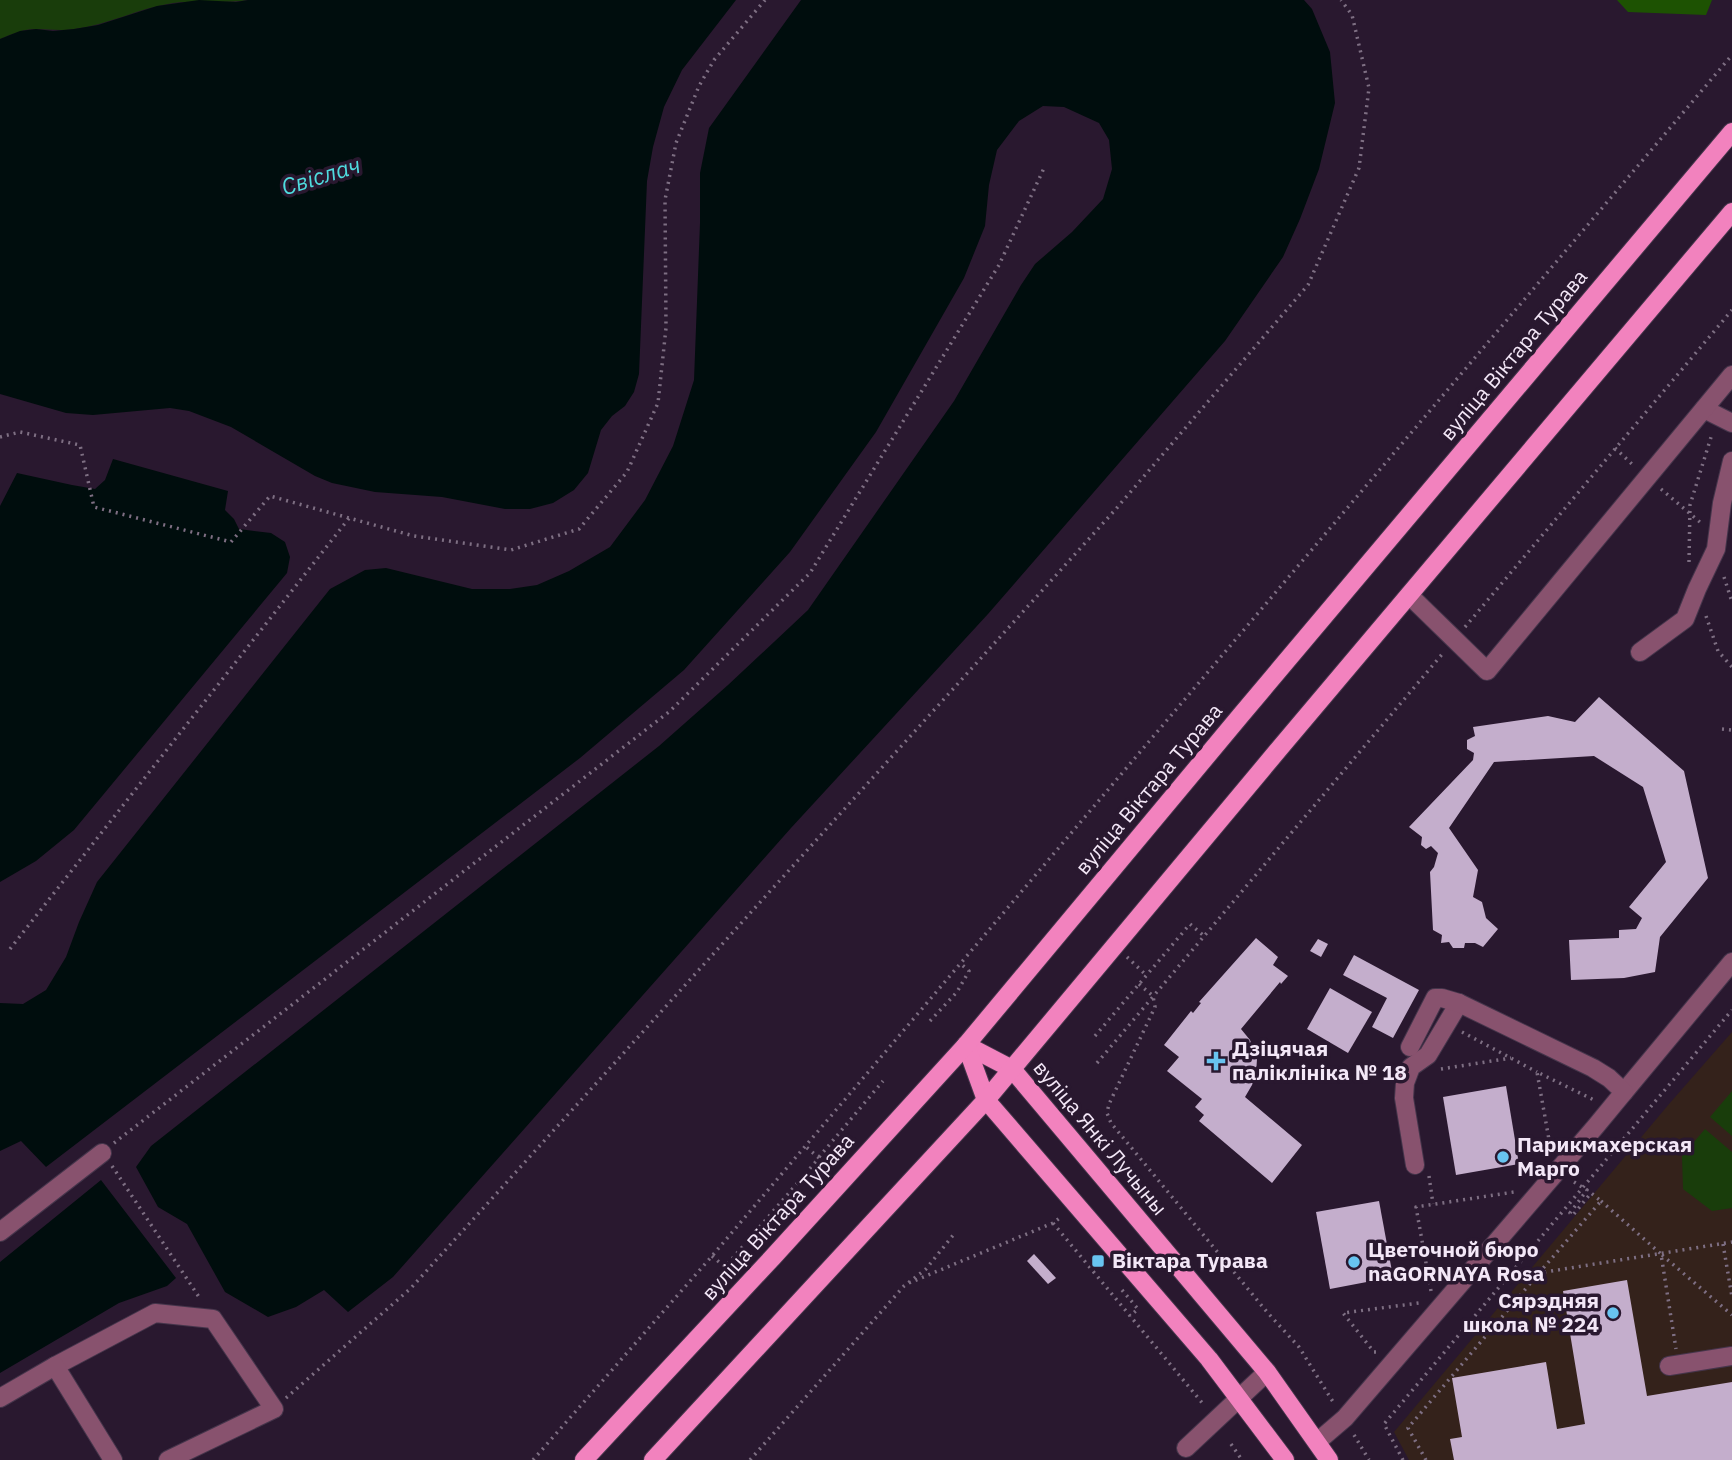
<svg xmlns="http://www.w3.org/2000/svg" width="1732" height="1460" viewBox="0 0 1732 1460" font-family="'IBM Plex Sans',sans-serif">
	<rect width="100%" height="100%" fill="#29182f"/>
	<polygon fill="#34221b" points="1732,1032 1732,1460 1409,1460 1394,1432 1669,1104"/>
	<g fill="#193d0b">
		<path d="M 0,0 L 248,0 C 223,4 198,0 173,3 C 139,8 108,25 74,29 C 61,31 49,29 36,29 C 23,29 12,34 0,39 Z"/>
		<polygon points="1732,1091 1732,1136 1710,1117"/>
		<polygon points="1705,1129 1732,1152 1732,1208 1712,1211 1683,1189 1682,1156"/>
	</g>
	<polygon fill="#1d5202" points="1617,0 1712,0 1706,15 1628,12"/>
	<g fill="#000d0d">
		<polygon points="199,0 236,2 248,0 736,0 682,70 664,107 653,147 647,181 639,374 634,392 625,406 612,416 601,430 588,473 574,490 553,503 530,509 505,509 442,497 375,492 332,483 315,476 231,427 189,411 170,408 93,415 66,413 0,394 0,39 20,31 36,29 53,31 74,29 98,25 157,6"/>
		<polygon points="801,0 1304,0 1312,9 1330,52 1335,103 1319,169 1300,219 1283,257 1225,341 988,614 791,828 393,1277 348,1312 324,1290 296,1307 268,1317 225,1292 187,1224 158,1207 136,1167 151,1146 659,746 728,685 808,610 954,401 1021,285 1035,264 1072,232 1103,199 1112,169 1109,140 1099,123 1064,107 1043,106 1019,121 997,150 989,185 985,226 964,278 876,432 790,552 684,670 580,758 46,1167 21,1141 0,1151 0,1003 23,1004 46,990 66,957 79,922 97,882 330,589 365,570 386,568 472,589 510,589 537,585 569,571 610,547 645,500 673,446 694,380 700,223 700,173 709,128"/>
		<polygon points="113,459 228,491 225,510 234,519 239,529 271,533 285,542 290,557 287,573 74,830 36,861 0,882 0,506 17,473 72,485 95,489 105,480"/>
		<polygon points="101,1180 176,1278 167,1286 119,1303 0,1373 0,1262"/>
	</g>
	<g fill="#c4aecc">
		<polygon points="1599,697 1684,771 1708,878 1660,937 1655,972 1624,978 1571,980 1569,940 1619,938 1619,930 1636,929 1642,918 1629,907 1666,862 1643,787 1594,756 1494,762 1449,828 1478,870 1473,897 1482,902 1486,918 1498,929 1483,947 1475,943 1465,943 1464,948 1453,948 1449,942 1441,943 1442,935 1433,930 1430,872 1434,867 1438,853 1431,846 1426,849 1421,845 1422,837 1409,827 1473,760 1474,753 1467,749 1467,740 1475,736 1473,727 1548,716 1575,722"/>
		<polygon points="1256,938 1278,957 1273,965 1288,976 1281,984 1280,982 1241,1029 1250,1040 1257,1059 1256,1074 1252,1085 1245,1097 1302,1145 1272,1183 1199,1121 1204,1115 1195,1107 1202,1099 1167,1071 1179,1057 1164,1045 1191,1011 1193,1013 1201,1003 1199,1002"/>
		<polygon points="1318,939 1328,944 1321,957 1310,951"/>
		<polygon points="1354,955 1419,990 1393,1038 1372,1027 1387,998 1343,975"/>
		<polygon points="1330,988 1372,1012 1348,1053 1307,1029"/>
		<polygon points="1506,1086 1519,1164 1456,1175 1443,1097"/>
		<polygon points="1379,1201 1393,1277 1330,1289 1316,1212"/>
		<polygon points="1034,1254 1056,1278 1048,1284 1027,1261"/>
		<polygon points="1627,1280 1647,1396 1732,1382 1732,1460 1454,1460 1450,1439 1462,1437 1452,1378 1546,1362 1557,1429 1585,1424 1563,1291"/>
	</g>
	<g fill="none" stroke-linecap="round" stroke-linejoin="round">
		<defs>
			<g id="minor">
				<polyline points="1704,409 1732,423"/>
				<polyline points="1409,595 1487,671 1732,375"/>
				<polyline points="1640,652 1685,619 1697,589 1716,549 1722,503 1732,461"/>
				<polyline points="1624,1092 1732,962"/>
				<polyline points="1415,1165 1404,1098 1405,1083 1411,1067 1428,1055 1459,1003"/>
				<polyline points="0,1232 102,1153"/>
				<polyline points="55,1366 155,1313 213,1319 274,1409 168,1460"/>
				<polyline points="1669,1366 1732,1356"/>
				<polyline points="0,1398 55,1366 113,1460"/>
				<polyline points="1317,1442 1345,1418 1596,1126 1624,1092 1609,1078 1593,1068 1459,1003 1442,998 1435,998 1410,1047"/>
				<polyline points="1186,1448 1267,1372"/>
			</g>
			<g id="major">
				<polyline points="966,1045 1012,1069 1267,1372 1329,1460"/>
				<polyline points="966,1045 986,1100 1209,1359 1285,1460"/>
				<polyline points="584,1460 773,1257 966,1045 1241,715 1732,132"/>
				<polyline points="653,1460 986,1100 1279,749 1732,212"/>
			</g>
		</defs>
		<use href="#minor" stroke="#45354b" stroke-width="20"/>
		<use href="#major" stroke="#45354b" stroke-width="20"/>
		<g stroke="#7e6f83" stroke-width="3.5" stroke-dasharray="2 5" stroke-linecap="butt">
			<polyline points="0,437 20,432 80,445 94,507 231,542 270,496 414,536 511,550 579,529 627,472 658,403 666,328 665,200 676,143 699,86 714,60 765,0"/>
			<polyline points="1615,448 1634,466"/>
			<polyline points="1661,489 1701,523"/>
			<polyline points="1689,562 1690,505 1712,434"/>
			<polyline points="1724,577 1732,602"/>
			<polyline points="1706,616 1718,651 1732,667"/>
			<polyline points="1465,627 1732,310"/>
			<polyline points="1722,729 1732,730"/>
			<polyline points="10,949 350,517"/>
			<polyline points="1127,957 1146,975"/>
			<polyline points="1139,984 1153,996 1155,1007 1109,1104 1107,1113 1111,1123 1267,1312 1299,1347 1335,1405"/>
			<polyline points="930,1021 957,992 969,971 961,964"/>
			<polyline points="1462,1032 1537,1072"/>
			<polyline points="1095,1036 1190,924 1204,936"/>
			<polyline points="1097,1063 1444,652"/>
			<polyline points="1441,1069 1511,1058"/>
			<polyline points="114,1143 670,711 810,573 999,265 1045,166"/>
			<polyline points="1551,1151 1537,1072 1594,1100"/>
			<polyline points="819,1157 883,1081"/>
			<polyline points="112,1166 201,1300"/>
			<polyline points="1429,1176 1433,1204"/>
			<polyline points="1574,1182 1587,1190 1570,1213 1573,1215 1591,1193 1601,1201 1539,1273 1732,1242"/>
			<polyline points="1601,1201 1661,1254 1676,1349"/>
			<polyline points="1053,1223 1204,1405"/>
			<polyline points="1723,1244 1732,1297"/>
			<polyline points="1662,1255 1732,1315"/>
			<polyline points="712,1256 725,1267 819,1158 805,1146"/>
			<polyline points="909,1283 1053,1223 1061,1217"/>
			<polyline points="1122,1290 1138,1309 1130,1316"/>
			<polyline points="1431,1291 1416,1207 1514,1192"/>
			<polyline points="1376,1352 1374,1352 1343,1313 1419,1303"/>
			<polyline points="286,1398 411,1288 1115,510 1308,285 1359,168 1369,88 1352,15 1341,0"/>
			<polyline points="1354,1435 1369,1460"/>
			<polyline points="1231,1444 1242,1460"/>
			<polyline points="533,1460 712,1256 1732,55"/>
			<polyline points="750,1460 904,1286 926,1269 954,1234"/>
			<polyline points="1403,1460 1384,1424 1732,1010"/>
			<polyline points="1426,1460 1408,1428 1539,1273"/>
		</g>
		<use href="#minor" stroke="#88526e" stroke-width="18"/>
		<use href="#major" stroke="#f282be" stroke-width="18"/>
	</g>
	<g fill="#68c4f0" stroke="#29182f" stroke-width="2.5">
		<path d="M1212.5 1050.5h7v7h7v7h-7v7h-7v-7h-7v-7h7z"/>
		<circle cx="1503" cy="1157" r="7"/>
		<rect x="1091" y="1254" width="14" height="14" rx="3.5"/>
		<circle cx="1354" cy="1262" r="7"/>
		<circle cx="1613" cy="1313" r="7"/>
	</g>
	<g text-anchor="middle" stroke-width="7" stroke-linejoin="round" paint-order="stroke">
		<g font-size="21" fill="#f3e7f7" stroke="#29182f">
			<text transform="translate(1514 355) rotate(-50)" y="7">вуліца Віктара Турава</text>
			<text transform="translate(1149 789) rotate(-50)" y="7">вуліца Віктара Турава</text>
			<text transform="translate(1100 1138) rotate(50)" y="7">вуліца Янкі Лучыны</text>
			<text transform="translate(778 1217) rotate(-48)" y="7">вуліца Віктара Турава</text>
		</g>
		<g font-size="21" font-weight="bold" fill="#f3e7f7" stroke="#29182f" text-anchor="start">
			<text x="1232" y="1056">Дзіцячая<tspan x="1232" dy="24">паліклініка № 18</tspan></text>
			<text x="1517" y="1152">Парикмахерская<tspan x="1517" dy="24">Марго</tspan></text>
			<text x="1368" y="1257">Цветочной бюро<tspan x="1368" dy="24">naGORNAYA Rosa</tspan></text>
			<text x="1112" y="1268">Віктара Турава</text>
			<text x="1599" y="1308" text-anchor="end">Сярэдняя<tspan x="1599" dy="24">школа № 224</tspan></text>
		</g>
		<g font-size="23" font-style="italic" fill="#4fdcdf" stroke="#29182f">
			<text transform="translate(321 176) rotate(-17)" y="8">Свіслач</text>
		</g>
	</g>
</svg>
